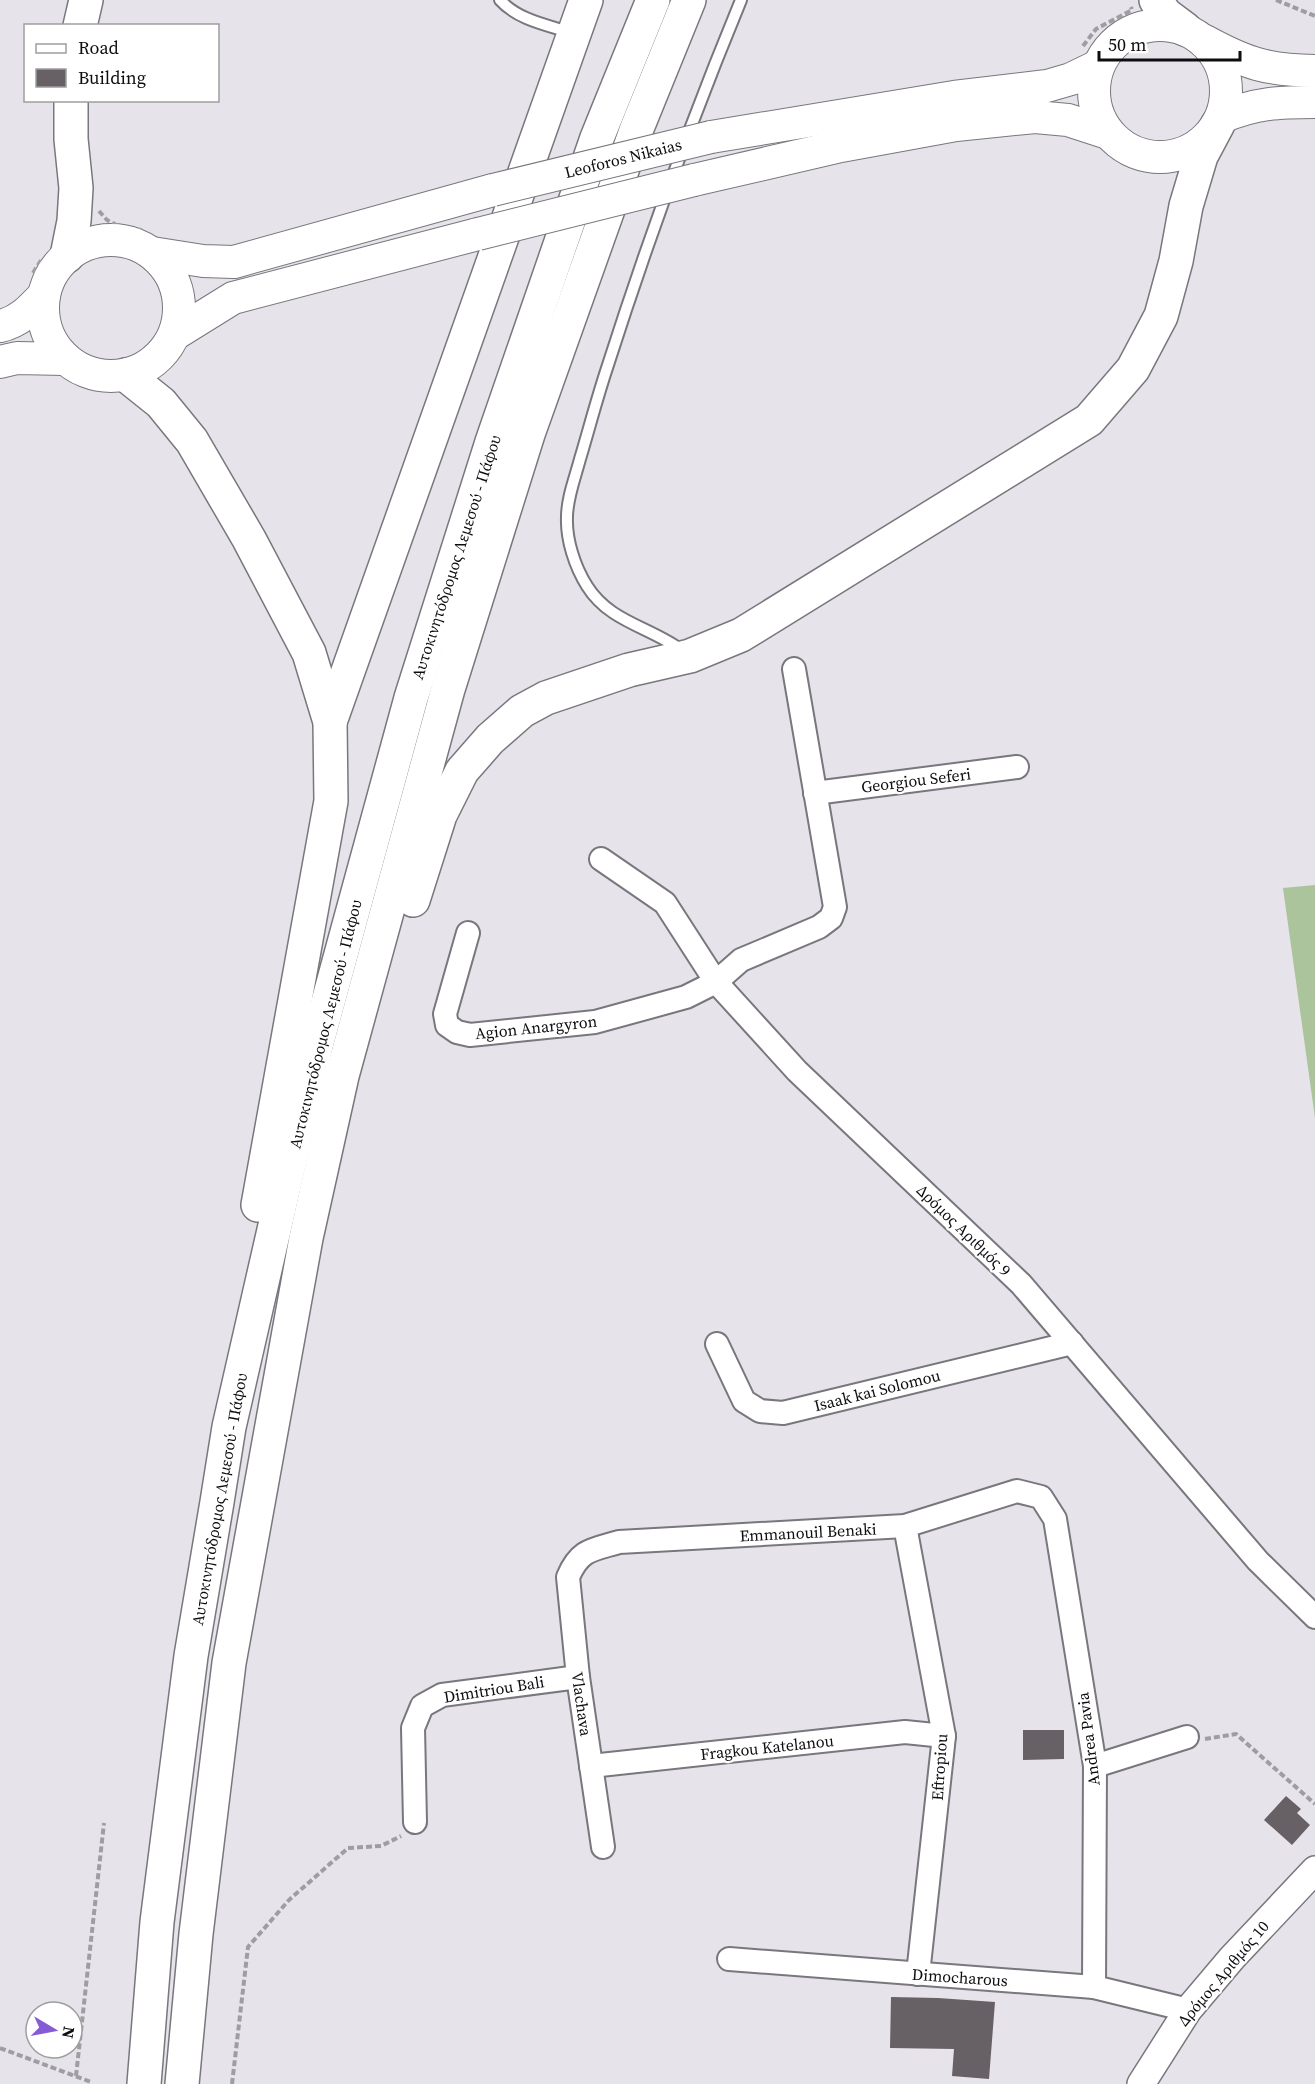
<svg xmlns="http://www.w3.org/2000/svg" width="1315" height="2084" viewBox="0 0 1315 2084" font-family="'Source Serif 4',serif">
	<rect width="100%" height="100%" fill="#e6e3ea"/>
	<polygon fill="#abc49b" points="1315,885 1315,1118 1283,888"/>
	<g fill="#676064">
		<polygon points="1023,1730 1064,1730 1064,1759 1023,1760"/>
		<polygon points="1286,1796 1301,1809 1297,1813 1310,1825 1292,1845 1264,1820"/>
		<polygon points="891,1997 938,1998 995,2002 989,2079 952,2076 954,2049 890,2048"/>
	</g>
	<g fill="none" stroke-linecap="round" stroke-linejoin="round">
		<defs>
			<g id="service">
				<path d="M 500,0 C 518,20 547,25 572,33"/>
				<path d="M 684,652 C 652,627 610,623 587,586 C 575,567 566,540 567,517 C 567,498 575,478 580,459 C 589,429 597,398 607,368 C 647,243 691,121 741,0"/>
			</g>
			<g id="minor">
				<polyline points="815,793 1017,767"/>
				<polyline points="601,859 665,903 716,982 797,1071 1021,1284 1258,1561 1315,1617"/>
				<polyline points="468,933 445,1014 447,1025 457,1032 470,1035 595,1022 686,997 716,982 741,960 819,927 831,918 835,907 794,669"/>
				<polyline points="717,1344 744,1401 760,1411 783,1413 1072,1343"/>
				<polyline points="905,1526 944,1736 918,1974"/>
				<polyline points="591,1766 905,1732 944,1736"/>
				<polyline points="1095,1766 1187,1737"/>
				<polyline points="415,1822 413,1728 422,1706 442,1695 578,1677"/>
				<path d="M 603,1847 L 578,1677 L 568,1577 C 580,1549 592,1550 619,1542 L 905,1526 L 1017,1491 L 1041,1497 L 1055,1519 L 1095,1766 L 1094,1987"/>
				<polyline points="729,1959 1094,1987 1188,2010"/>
			</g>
			<polyline id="tertiary" points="1141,2084 1188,2010 1232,1958 1315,1870"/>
			<g id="secondary">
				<circle cx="1160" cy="91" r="66"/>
				<path d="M 1205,41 C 1247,64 1267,70 1315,71"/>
				<path d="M 1222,117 C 1256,103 1278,102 1315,102"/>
				<polyline points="711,137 954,97 1047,86 1071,79 1098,66"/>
				<polyline points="694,180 841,146 956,125 1035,117 1068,120 1108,133"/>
				<circle cx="111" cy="308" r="68"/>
				<polyline points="152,253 203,261 234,262 493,190"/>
				<path d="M 0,326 C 19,322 31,309 44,295"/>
				<polyline points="175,334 233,298 478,234"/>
				<polyline points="0,362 17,358 65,359"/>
			</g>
			<g id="motorway">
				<polyline points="1156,0 1165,14 1185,29"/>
				<polyline points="80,26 86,0"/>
				<polyline points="67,256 74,221 76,188 71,139 71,100"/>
				<polyline points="126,375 161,403 192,441 249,539 309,653 330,722 331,801 258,1205"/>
				<polyline points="330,722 586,0"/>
				<polyline points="413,900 440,815 462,771 490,739 522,711 546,698 629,670 690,656 741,635 1089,420 1133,369 1161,316 1176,261 1186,206 1201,156 1218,124"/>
				<polyline points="144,2084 157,1922 191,1656 217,1502 229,1427 316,1046 411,698 492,442 597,138 653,0"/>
				<polyline points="182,2084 196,1934 229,1663 306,1238 342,1076 448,689 528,434 637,128 689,0"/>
			</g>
		</defs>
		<use href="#service" stroke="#79767d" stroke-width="14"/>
		<use href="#minor" stroke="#79767d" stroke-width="26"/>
		<use href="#tertiary" stroke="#79767d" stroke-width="30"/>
		<use href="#secondary" stroke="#79767d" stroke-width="34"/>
		<use href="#motorway" stroke="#79767d" stroke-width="36"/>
		<g stroke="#9f9da2" stroke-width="4" stroke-dasharray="6 3" stroke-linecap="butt">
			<polyline points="1276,0 1315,16"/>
			<polyline points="1083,46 1096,29 1132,10 1131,7"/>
			<polyline points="99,211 107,220 122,228 142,230"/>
			<polyline points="33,273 42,259"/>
			<polyline points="1205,1739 1236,1734 1315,1804"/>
			<polyline points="0,2048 91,2082"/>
			<polyline points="76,2076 104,1823"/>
			<polyline points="232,2084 248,1947 289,1900 348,1848 381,1846 401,1836"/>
		</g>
		<use href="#service" stroke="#fff" stroke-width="10"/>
		<use href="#minor" stroke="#fff" stroke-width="22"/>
		<use href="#tertiary" stroke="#fff" stroke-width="27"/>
		<use href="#secondary" stroke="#fff" stroke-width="32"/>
		<use href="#motorway" stroke="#fff" stroke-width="33"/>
		<defs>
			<g id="secondary-bridge">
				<polyline points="493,190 711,137"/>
				<polyline points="478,234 694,180"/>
			</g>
		</defs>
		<use href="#secondary-bridge" stroke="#79767d" stroke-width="34" stroke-linecap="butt"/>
		<use href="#secondary-bridge" stroke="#fff" stroke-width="32"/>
	</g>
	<g text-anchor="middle" stroke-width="4.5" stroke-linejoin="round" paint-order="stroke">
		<g font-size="16" fill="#0d0c0f" stroke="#fff">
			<text transform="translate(623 158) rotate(-14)" y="6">Leoforos Nikaias</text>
			<text transform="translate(456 557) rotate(-72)" y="6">Αυτοκινητόδρομος Λεμεσού - Πάφου</text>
			<text transform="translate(916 780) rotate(-7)" y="6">Georgiou Seferi</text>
			<text transform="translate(325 1024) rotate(-76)" y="6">Αυτοκινητόδρομος Λεμεσού - Πάφου</text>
			<text transform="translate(536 1027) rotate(-6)" y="6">Agion Anargyron</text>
			<text transform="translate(964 1230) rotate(44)" y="6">Δρόμος Αριθμός 9</text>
			<text transform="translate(877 1390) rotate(-14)" y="6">Isaak kai Solomou</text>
			<text transform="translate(219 1499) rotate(-80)" y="6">Αυτοκινητόδρομος Λεμεσού - Πάφου</text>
			<text transform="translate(808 1532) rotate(-3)" y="6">Emmanouil Benaki</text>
			<text transform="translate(494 1689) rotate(-9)" y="6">Dimitriou Bali</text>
			<text transform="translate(582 1704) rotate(82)" y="6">Vlachava</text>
			<text transform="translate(1088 1739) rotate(-97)" y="6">Andrea Pavia</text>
			<text transform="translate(767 1747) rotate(-6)" y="6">Fragkou Katelanou</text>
			<text transform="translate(939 1767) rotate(-86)" y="6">Eftropiou</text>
			<text transform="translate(1223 1973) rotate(-50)" y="6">Δρόμος Αριθμός 10</text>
			<text transform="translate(960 1977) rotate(4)" y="6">Dimocharous</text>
		</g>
	</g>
	<rect x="24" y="24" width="195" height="78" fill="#ffffff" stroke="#9e9e9f" stroke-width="1.5"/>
	<rect x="36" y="44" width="30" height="9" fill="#ffffff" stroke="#9e9e9f" stroke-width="1.5"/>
	<text x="78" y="54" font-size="18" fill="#0d0c0f">Road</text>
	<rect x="36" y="69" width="30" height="18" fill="#676064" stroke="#9e9e9f" stroke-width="1.5"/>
	<text x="78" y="84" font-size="18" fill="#0d0c0f">Building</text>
	<g transform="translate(54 2030) rotate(100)"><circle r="28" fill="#ffffff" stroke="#9e9e9f" stroke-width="1.5"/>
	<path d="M0-4.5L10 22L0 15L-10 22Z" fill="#865cd6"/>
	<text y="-9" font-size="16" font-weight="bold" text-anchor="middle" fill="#0d0c0f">N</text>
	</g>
	<path d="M1099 51v9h141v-9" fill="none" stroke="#0d0c0f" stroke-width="3"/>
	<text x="1108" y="51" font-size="18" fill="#0d0c0f" stroke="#ffffff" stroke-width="4.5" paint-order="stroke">50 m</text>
</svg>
